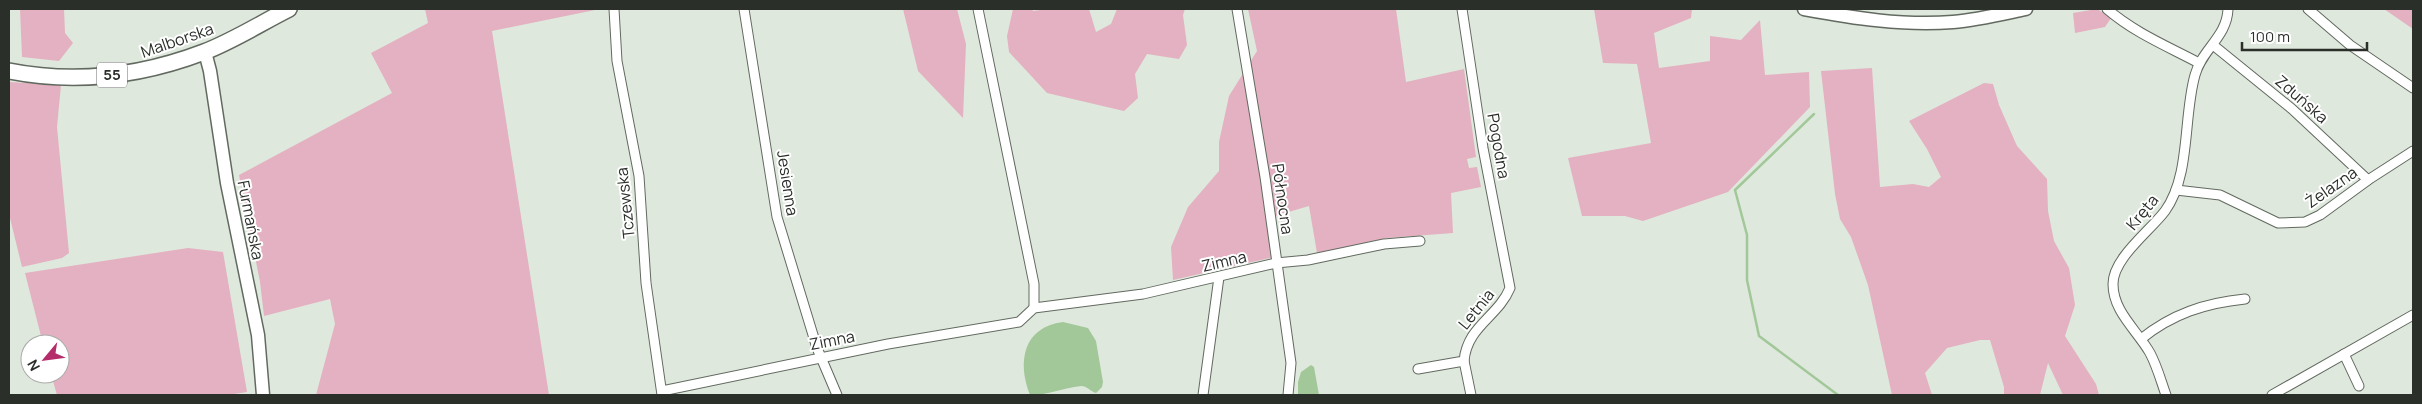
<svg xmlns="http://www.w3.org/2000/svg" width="2422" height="404" viewBox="0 0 2422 404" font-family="Manrope,sans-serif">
	<rect width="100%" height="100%" fill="#dfe8dd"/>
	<g fill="#e3b1c1">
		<polygon points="20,9 64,9 65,33 73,43 59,61 22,57"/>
		<polygon points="425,9 600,9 492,31 549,395 316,395 335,324 330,299 264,316 260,282 239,175 392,93 371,53 428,23"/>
		<polygon points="903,9 957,9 966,44 963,118 918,71"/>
		<polygon points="1013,9 1032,9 1033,11 1048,9 1089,9 1096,32 1111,24 1117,9 1185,9 1183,15 1187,45 1179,59 1147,54 1135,74 1138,98 1124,111 1047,93 1009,52 1007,36"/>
		<polygon points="1248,9 1396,9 1406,82 1464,69 1476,157 1467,159 1469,168 1477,167 1481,187 1451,193 1453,233 1387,238 1317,253 1309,206 1268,218 1274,257 1173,280 1171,247 1188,207 1219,171 1219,142 1229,96 1257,51"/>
		<polygon points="1594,9 1692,9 1691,18 1654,33 1659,68 1710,61 1710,36 1741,40 1760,20 1765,75 1809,72 1810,107 1728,192 1643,221 1625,216 1582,216 1568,158 1651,143 1637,64 1603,63"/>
		<polygon points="2097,9 2111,18 2105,27 2075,33 2073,13"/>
		<polygon points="2384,9 2413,9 2413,29"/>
		<polygon points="1872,68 1880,187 1913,184 1929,187 1941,177 1927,149 1909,121 1984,83 1993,84 1999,105 2017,146 2047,179 2048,211 2054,241 2069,268 2075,305 2065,336 2096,384 2099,395 2063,395 2048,363 2040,395 2004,395 2004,387 1990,340 1980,340 1947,348 1925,373 1932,395 1892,395 1868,285 1851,237 1840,219 1835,194 1821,71"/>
		<polygon points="9,82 61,85 57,127 69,253 62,258 22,267 9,214"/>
		<polygon points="188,248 223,252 247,392 227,395 57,395 51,374 60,374 60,344 43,344 25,273"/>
	</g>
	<g fill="#a2c89a">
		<path d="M 1063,322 L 1088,328 L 1096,341 L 1103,382 L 1102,387 L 1096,393 C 1090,391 1087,386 1081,386 C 1063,388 1048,395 1030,395 C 1017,362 1023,327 1063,322 Z"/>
		<polygon points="1311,365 1314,367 1319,395 1298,395 1298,382 1301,372"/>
	</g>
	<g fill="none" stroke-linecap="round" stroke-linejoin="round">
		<polyline stroke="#a2c89a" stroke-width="2.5" points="1814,114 1735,190 1747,235 1747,280 1759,336 1838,395"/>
		<defs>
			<g id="street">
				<polyline points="614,9 617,61 639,176 646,283 662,395"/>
				<polyline points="744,9 777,217 817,348 837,395"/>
				<polyline points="978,9 1034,284 1034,308"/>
				<polyline points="1237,9 1265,177 1291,363 1288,395"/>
				<path d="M 2107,9 C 2135,33 2167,46 2199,63"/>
				<polyline points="2308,9 2350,45 2413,88"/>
				<polyline points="2213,45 2292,109 2368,180"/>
				<polyline points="2176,190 2220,195 2278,223 2305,222 2320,215 2368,180 2413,151"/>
				<path d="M 2141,339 C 2172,314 2205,303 2245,299"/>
				<polyline points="2344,354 2359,386"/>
				<polyline points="1464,361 1471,395"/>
				<path d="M 1418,369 L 1464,361 C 1467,326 1498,317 1510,288 L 1483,148 L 1462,9"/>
				<polyline points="662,391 888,344 1019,322 1034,308 1143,294 1276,263 1308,260 1384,244 1420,241"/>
				<polyline points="1203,395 1219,277"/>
				<path d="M 2166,395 C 2161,381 2157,366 2150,353 C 2137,330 2113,312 2113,284 C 2113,258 2150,231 2165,211 C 2191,175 2183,117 2195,75 C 2202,49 2227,37 2228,9"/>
				<polyline points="2272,395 2413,315"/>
			</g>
			<g id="secondary">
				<path d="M 1804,9 C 1853,18 1903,26 1953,22 C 1978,20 2002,14 2026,9"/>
				<polyline points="205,52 210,71 227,183 258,335 263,395"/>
			</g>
			<path id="primary" d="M 9,71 C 75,84 141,76 204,52 C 233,41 261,23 289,9"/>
		</defs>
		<use href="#street" stroke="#626a60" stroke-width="11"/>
		<use href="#secondary" stroke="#626a60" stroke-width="15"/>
		<use href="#primary" stroke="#626a60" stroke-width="18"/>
		<use href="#street" stroke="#fff" stroke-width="9"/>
		<use href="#secondary" stroke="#fff" stroke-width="12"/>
		<use href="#primary" stroke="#fff" stroke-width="15"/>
	</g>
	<g text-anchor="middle" stroke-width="4" stroke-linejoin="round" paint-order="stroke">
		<rect fill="#fff" stroke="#6b6d6a" stroke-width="1" x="97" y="62.5" width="30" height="25" rx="4"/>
		<g font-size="15" font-weight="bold" fill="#2b2f2a">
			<text x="112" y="80">55</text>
		</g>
		<g font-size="16" fill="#2b2f2a" stroke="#fff">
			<text transform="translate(177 40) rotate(-19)" y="6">Malborska</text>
			<text transform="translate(2302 99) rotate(41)" y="6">Zduńska</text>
			<text transform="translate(1499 146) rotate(80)" y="6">Pogodna</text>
			<text transform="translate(788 183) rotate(81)" y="6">Jesienna</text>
			<text transform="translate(2331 187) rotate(-35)" y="6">Żelazna</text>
			<text transform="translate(1283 199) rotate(82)" y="6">Północna</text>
			<text transform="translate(625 203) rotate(-96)" y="6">Tczewska</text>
			<text transform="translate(2142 212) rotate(-51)" y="6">Kręta</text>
			<text transform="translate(251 220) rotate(79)" y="6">Furmańska</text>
			<text transform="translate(1224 261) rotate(-13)" y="6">Zimna</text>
			<text transform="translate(1476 309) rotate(-51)" y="6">Letnia</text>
			<text transform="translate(832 340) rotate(-11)" y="6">Zimna</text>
		</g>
	</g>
	<rect width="2422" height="404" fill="none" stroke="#2b2f2a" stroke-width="20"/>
	<g transform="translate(45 359) rotate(241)"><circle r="24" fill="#ffffff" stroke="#aaacaa"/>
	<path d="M0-4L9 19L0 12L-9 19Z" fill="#b52c6b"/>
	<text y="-8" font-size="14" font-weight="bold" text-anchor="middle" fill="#2b2f2a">N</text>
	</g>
	<path d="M2242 42v8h125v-8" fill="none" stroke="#2b2f2a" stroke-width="2.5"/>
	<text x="2250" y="42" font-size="15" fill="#2b2f2a" stroke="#ffffff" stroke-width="4" paint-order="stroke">100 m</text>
</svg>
